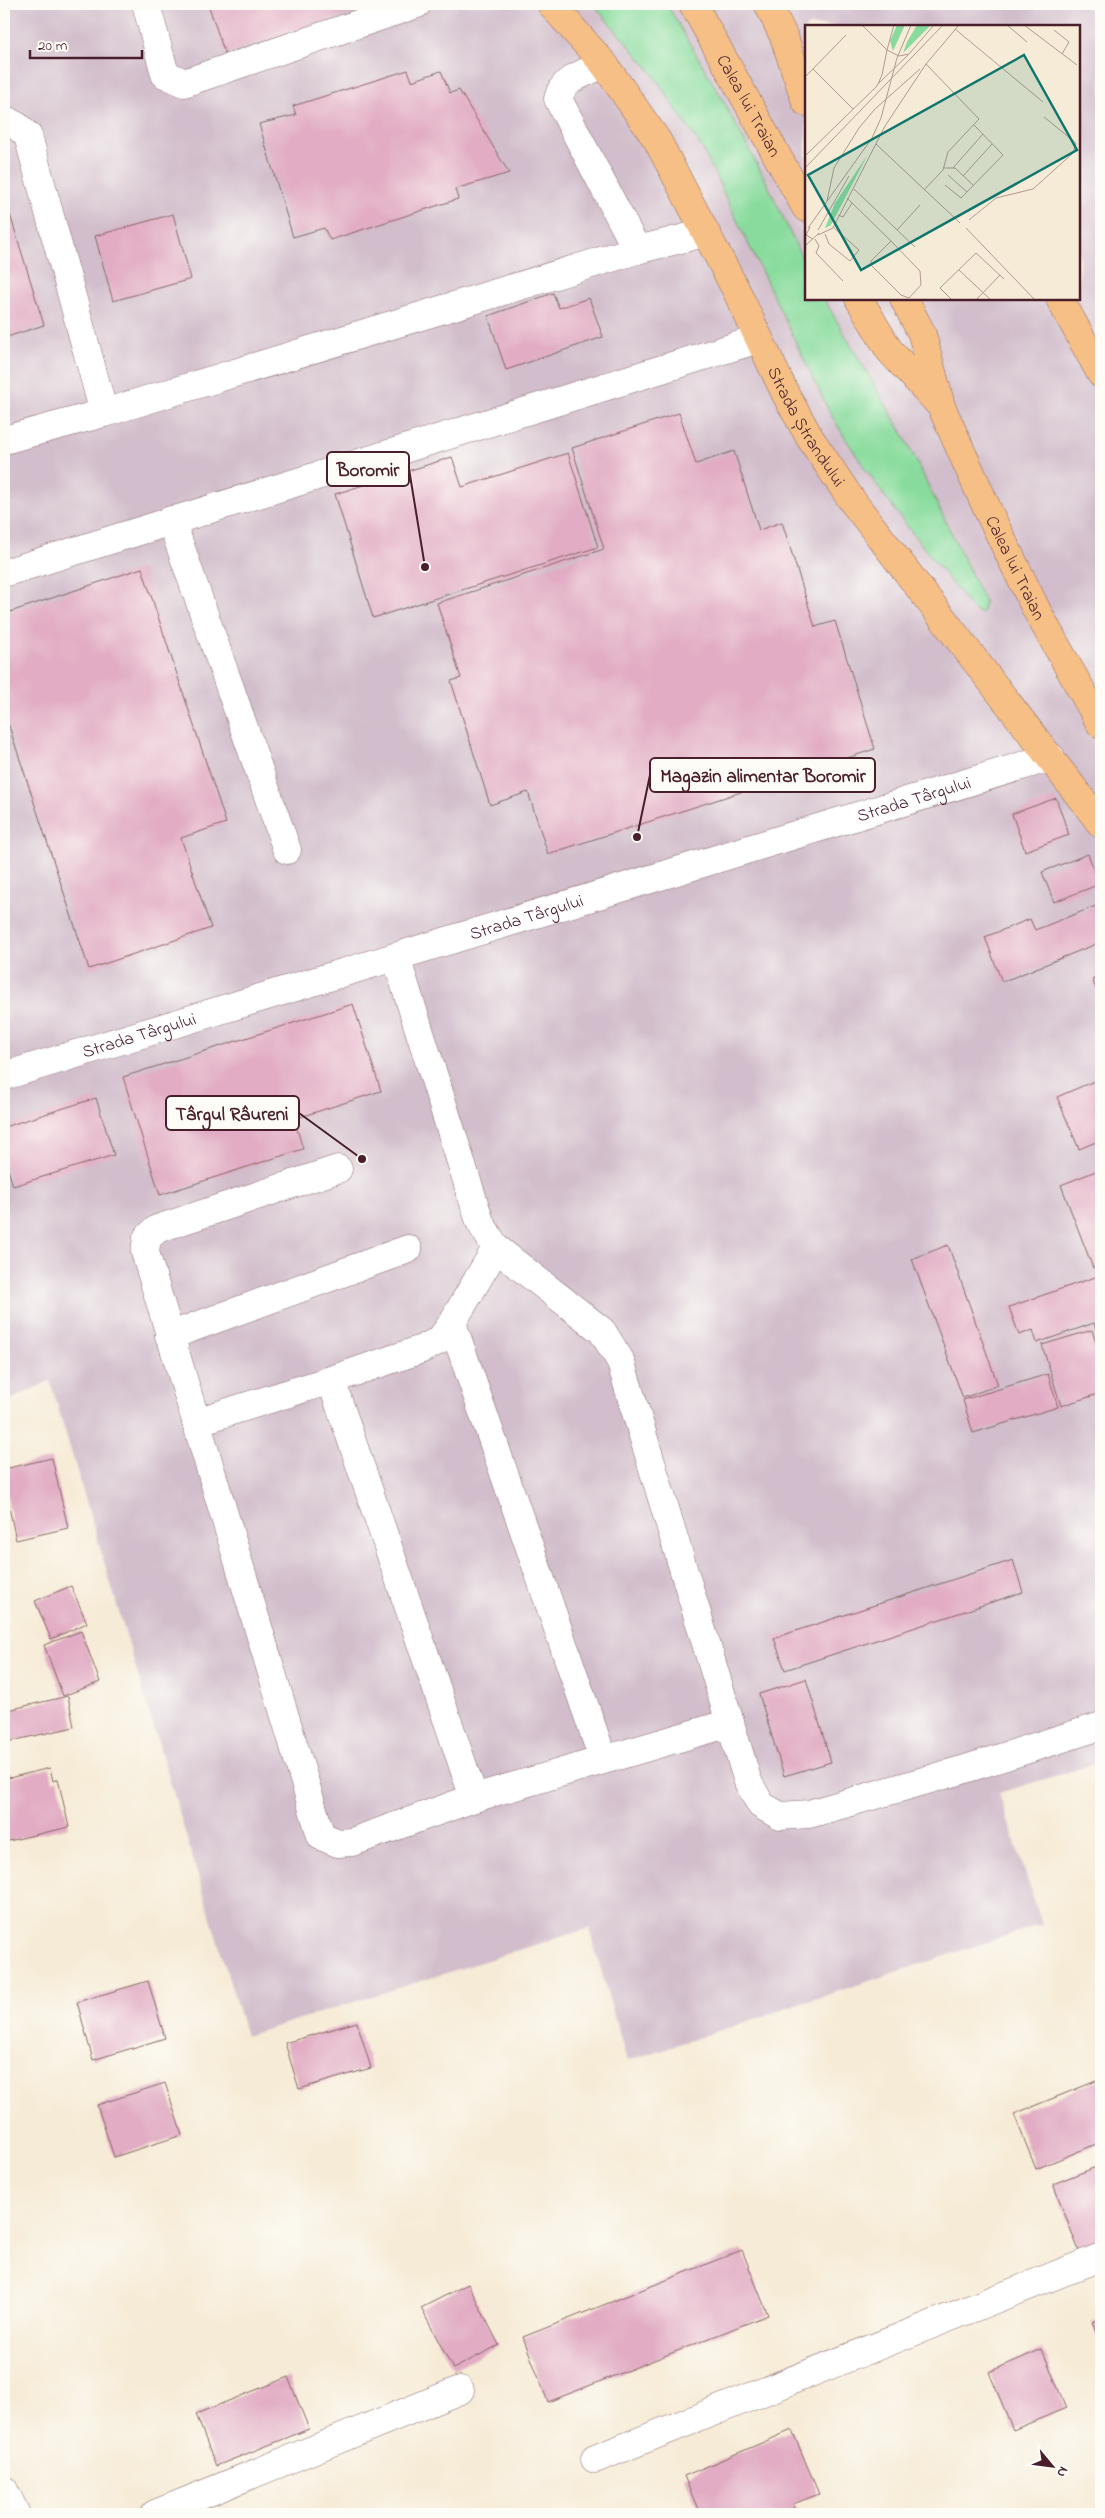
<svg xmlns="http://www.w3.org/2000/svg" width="1105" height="2518" viewBox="0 0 1105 2518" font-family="'Indie Flower',sans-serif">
	<rect width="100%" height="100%" fill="#fdfcf7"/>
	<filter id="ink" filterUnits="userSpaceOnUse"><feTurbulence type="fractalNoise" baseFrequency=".02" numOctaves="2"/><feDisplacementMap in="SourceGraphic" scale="10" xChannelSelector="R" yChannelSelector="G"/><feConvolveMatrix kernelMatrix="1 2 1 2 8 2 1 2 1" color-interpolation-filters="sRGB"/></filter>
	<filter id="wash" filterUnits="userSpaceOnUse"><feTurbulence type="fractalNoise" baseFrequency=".0096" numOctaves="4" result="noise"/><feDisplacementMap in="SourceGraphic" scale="20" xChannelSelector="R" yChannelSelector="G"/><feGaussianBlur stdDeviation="1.12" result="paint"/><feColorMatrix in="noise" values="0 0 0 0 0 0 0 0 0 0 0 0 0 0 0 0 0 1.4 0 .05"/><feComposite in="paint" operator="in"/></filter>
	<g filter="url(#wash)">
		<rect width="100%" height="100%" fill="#f6ebd6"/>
		<path fill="#d1bdcb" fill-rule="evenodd" d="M 4,4 L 1101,4 L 1101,1762 L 999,1793 L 1042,1924 L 627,2061 L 589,1928 L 246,2036 L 50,1381 L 4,1403 ZM 806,26 L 1079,26 L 1079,299 L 806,299 Z"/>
		<path fill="#88db9c" stroke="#697d64" d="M 593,4 L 666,4 L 669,8 L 720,95 L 767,183 L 806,267 L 806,299 L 824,299 L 904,436 L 985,602 L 982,614 L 973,610 C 922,545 870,483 829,411 L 703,150 L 651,71 Z"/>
		<g id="blocks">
			<g fill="#e2adc4">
				<polygon points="208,4 376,4 225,54"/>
				<polygon points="408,70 412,81 441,71 450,93 459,90 509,173 455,189 458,199 330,240 324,228 293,237 259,124 296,115 293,106"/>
				<polygon points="4,195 44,325 4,338"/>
				<polygon points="173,214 191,279 113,301 95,236"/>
				<polygon points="553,293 559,308 589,298 603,337 506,370 488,316"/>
				<polygon points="679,413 696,464 734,451 759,530 782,522 815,627 835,621 875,749 548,854 528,792 490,805 451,681 461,678 437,603 604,549 572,448"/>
				<polygon points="568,453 598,547 373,618 335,494 452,457 462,487"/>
				<polygon points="142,568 226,823 181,838 211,928 89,969 4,711 4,614"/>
				<polygon points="1056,798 1069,835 1025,851 1012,814"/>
				<polygon points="1088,854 1100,884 1054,902 1042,872"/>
				<polygon points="1101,904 1101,942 1002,982 985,937 1030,919 1035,930"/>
				<polygon points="1101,975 1101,1002 1092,979"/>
				<polygon points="353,1004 381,1091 294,1119 303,1149 160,1195 123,1077"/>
				<polygon points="1101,1078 1101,1140 1079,1149 1057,1097"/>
				<polygon points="96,1098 114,1155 13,1186 4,1156 4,1127"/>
				<polygon points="1101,1169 1101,1265 1093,1268 1061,1185"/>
				<polygon points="948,1245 998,1385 963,1398 912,1259"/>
				<polygon points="1101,1275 1101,1330 1097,1332 1094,1323 1037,1343 1033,1330 1019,1335 1009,1307"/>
				<polygon points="1092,1330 1101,1359 1101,1393 1061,1406 1042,1345"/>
				<polygon points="1048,1374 1058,1407 973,1433 963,1400"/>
				<polygon points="52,1458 68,1528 16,1540 4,1483 4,1469"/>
				<polygon points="1013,1560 1023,1592 785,1670 774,1638"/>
				<polygon points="71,1586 87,1623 51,1639 35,1601"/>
				<polygon points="81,1631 100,1682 63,1696 44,1645"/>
				<polygon points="806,1679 831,1762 784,1776 759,1694"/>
				<polygon points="68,1696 74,1727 7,1742 4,1711"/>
				<polygon points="6,1768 9,1778 50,1768 53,1781 58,1779 69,1827 4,1842 4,1769"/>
				<polygon points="148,1981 165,2038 93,2060 77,2002"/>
				<polygon points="357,2022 371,2068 299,2089 285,2043"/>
				<polygon points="1101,2079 1101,2142 1036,2169 1014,2114"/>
				<polygon points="165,2083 182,2135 114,2157 97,2105"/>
				<polygon points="1101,2165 1101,2248 1081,2256 1053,2184"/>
				<polygon points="742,2250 768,2315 548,2402 523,2337"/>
				<polygon points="468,2284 499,2345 453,2369 421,2308"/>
				<polygon points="1101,2319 1101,2345 1092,2322"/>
				<polygon points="1042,2349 1066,2408 1013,2430 989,2372"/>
				<polygon points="288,2377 309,2429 216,2466 196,2414"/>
				<polygon points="792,2430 819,2494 793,2504 797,2512 792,2514 700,2514 684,2476"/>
			</g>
		</g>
	</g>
	<g filter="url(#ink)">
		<use href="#blocks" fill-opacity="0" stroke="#866667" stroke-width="1"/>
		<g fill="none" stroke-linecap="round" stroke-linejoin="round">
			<defs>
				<g id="minor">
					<polyline points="146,4 165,74 184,83 417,4"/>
					<path d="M 604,64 C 586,73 562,78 558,99 L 637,250"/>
					<polyline points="4,119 17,126 28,136 104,413"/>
					<polyline points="4,440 104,413 637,250 705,233"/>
					<polyline points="171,520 287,850"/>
					<polyline points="4,573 759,339"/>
					<polyline points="396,957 480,1222 496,1248 602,1331 620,1360 748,1782 761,1805 780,1816 809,1814 962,1770 1101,1726"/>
					<path id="s1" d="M 4,1076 L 1051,757"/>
					<polyline points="338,1169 157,1229 147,1238 145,1252 321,1836 338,1843 352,1842 474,1798 730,1723"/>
					<polyline points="452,1323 603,1759"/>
					<polyline points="169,1336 408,1249"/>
					<polyline points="331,1380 474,1798"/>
					<polyline points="196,1422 331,1380 422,1349 440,1340 452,1323 496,1248"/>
					<polyline points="595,2459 1101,2257"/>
					<polyline points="4,2490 16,2514"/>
					<polyline points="155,2514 460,2390"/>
				</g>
				<g id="major">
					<path id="s2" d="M 551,4 L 604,64 L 657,140 L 736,290 L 786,395 L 810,438 L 853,502 L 1101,824"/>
					<path id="s3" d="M 693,4 L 806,208"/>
					<polyline points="768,4 784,37 806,102"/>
					<polyline points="859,299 889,350 938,403"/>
					<path id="s4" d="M 904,299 L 922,334 L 941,406 L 989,513 L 1038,613 L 1101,725"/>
					<polyline points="1060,299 1101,374"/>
				</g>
			</defs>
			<use href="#minor" stroke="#866667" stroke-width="29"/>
			<use href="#major" stroke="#866667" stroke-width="29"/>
			<use href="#minor" stroke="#fff" stroke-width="28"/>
			<use href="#major" stroke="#f5bf86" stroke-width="28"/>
		</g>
	</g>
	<g text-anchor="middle" stroke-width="4" stroke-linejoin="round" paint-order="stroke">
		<g font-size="18" fill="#4a1f2b" stroke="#fdfcf7">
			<text dy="6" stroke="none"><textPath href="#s3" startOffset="116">Calea lui Traian</textPath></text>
			<text dy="6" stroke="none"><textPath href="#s2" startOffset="496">Strada Ștrandului</textPath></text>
			<text dy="6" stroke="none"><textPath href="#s4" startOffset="292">Calea lui Traian</textPath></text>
			<text dy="6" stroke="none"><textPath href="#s1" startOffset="951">Strada Târgului</textPath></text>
			<text dy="6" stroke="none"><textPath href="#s1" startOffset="546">Strada Târgului</textPath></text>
			<text dy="6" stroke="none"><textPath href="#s1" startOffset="141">Strada Târgului</textPath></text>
		</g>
	</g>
	<g transform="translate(805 25)">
		<rect width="275" height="275" fill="#f6ebd6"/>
		<path d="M 92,0 L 100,0 L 88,26 L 85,16 ZM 112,0 L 126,0 L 98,28 L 102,17 ZM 62,131 L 26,200 L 20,203 L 30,178 Z" fill="#88db9c"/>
		<path fill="none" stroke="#b19992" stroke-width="1" d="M 89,0 L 82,25 L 94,31 L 104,29 L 129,0M 202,0 L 222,17M 219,0 L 272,40M 150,4 L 238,77M 249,5 L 264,17 L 257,29M 8,44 L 48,84M 0,52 L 41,10M 74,58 L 103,30M 71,119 L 155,198M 0,131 L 72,61 L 77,50 L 82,25 L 57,0M 0,143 L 138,0M 139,143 L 150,143 L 168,160M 148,143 L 178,109M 143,150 L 162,167M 158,151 L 187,119M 140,160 L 156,173 L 198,130 L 169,100M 49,164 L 110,222M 119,165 L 138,145 L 143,127 L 174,94 L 121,39M 42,173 L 86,216 L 115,246 L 116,260 L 104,273 L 96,270 L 66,240 L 66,236 L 86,216M 22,176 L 29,143 L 54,103 L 70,84 L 115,44M 33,190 L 38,192 L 47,178M 164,195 L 191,173 L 228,164 L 268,128 L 271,118 L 239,92M 5,202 L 1,210 L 8,214M 3,203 L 67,113 L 76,93 L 92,33 L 106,0M 161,203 L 230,275M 13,205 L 44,151M 92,205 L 115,180M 20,209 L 24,219 L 45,236 L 54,225 L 28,202M 13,210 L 28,203 L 80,101 L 121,39 L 154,0M 10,214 L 14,221 L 11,228 L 38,256M 0,221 L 14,208M 154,245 L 186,275M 147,275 L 135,263 L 171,228 L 199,254M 171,275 L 195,250"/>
		<path fill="#0f766e" fill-opacity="0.15" stroke="#0f766e" stroke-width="2.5" d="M 219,30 L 272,125 L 56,245 L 3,150 Z"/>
		<rect width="275" height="275" fill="none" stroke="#4a1f2b" stroke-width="2.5"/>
	</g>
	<path fill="none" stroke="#4a1f2b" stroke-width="2" d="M425 567L409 469M637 837L650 775M362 1159L299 1113"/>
	<g fill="#4a1f2b" stroke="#fdfcf7" stroke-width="2">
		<circle cx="425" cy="567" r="5"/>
		<circle cx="637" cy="837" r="5"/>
		<circle cx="362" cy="1159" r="5"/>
	</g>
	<g fill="#fdfcf7" stroke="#4a1f2b" stroke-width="2">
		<rect x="327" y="452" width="82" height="34" rx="5"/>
		<rect x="650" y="758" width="225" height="34" rx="5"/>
		<rect x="166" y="1096" width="133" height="34" rx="5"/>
	</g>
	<g font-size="19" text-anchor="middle" font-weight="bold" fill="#4a1f2b">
		<text x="368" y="476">Boromir</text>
		<text x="763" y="782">Magazin alimentar Boromir</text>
		<text x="232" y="1120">Târgul Râureni</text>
	</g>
	<rect width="1105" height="2518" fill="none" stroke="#fdfcf7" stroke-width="20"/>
	<g transform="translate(1052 2466) rotate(119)" stroke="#fdfcf7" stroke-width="4" paint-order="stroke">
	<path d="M0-4L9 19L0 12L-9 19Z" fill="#4a1f2b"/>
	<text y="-8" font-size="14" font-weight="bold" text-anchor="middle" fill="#4a1f2b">N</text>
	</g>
	<path d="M30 50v8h112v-8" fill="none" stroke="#4a1f2b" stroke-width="2.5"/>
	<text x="38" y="50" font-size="15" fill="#4a1f2b" stroke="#fdfcf7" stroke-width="4" paint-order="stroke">20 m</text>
</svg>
